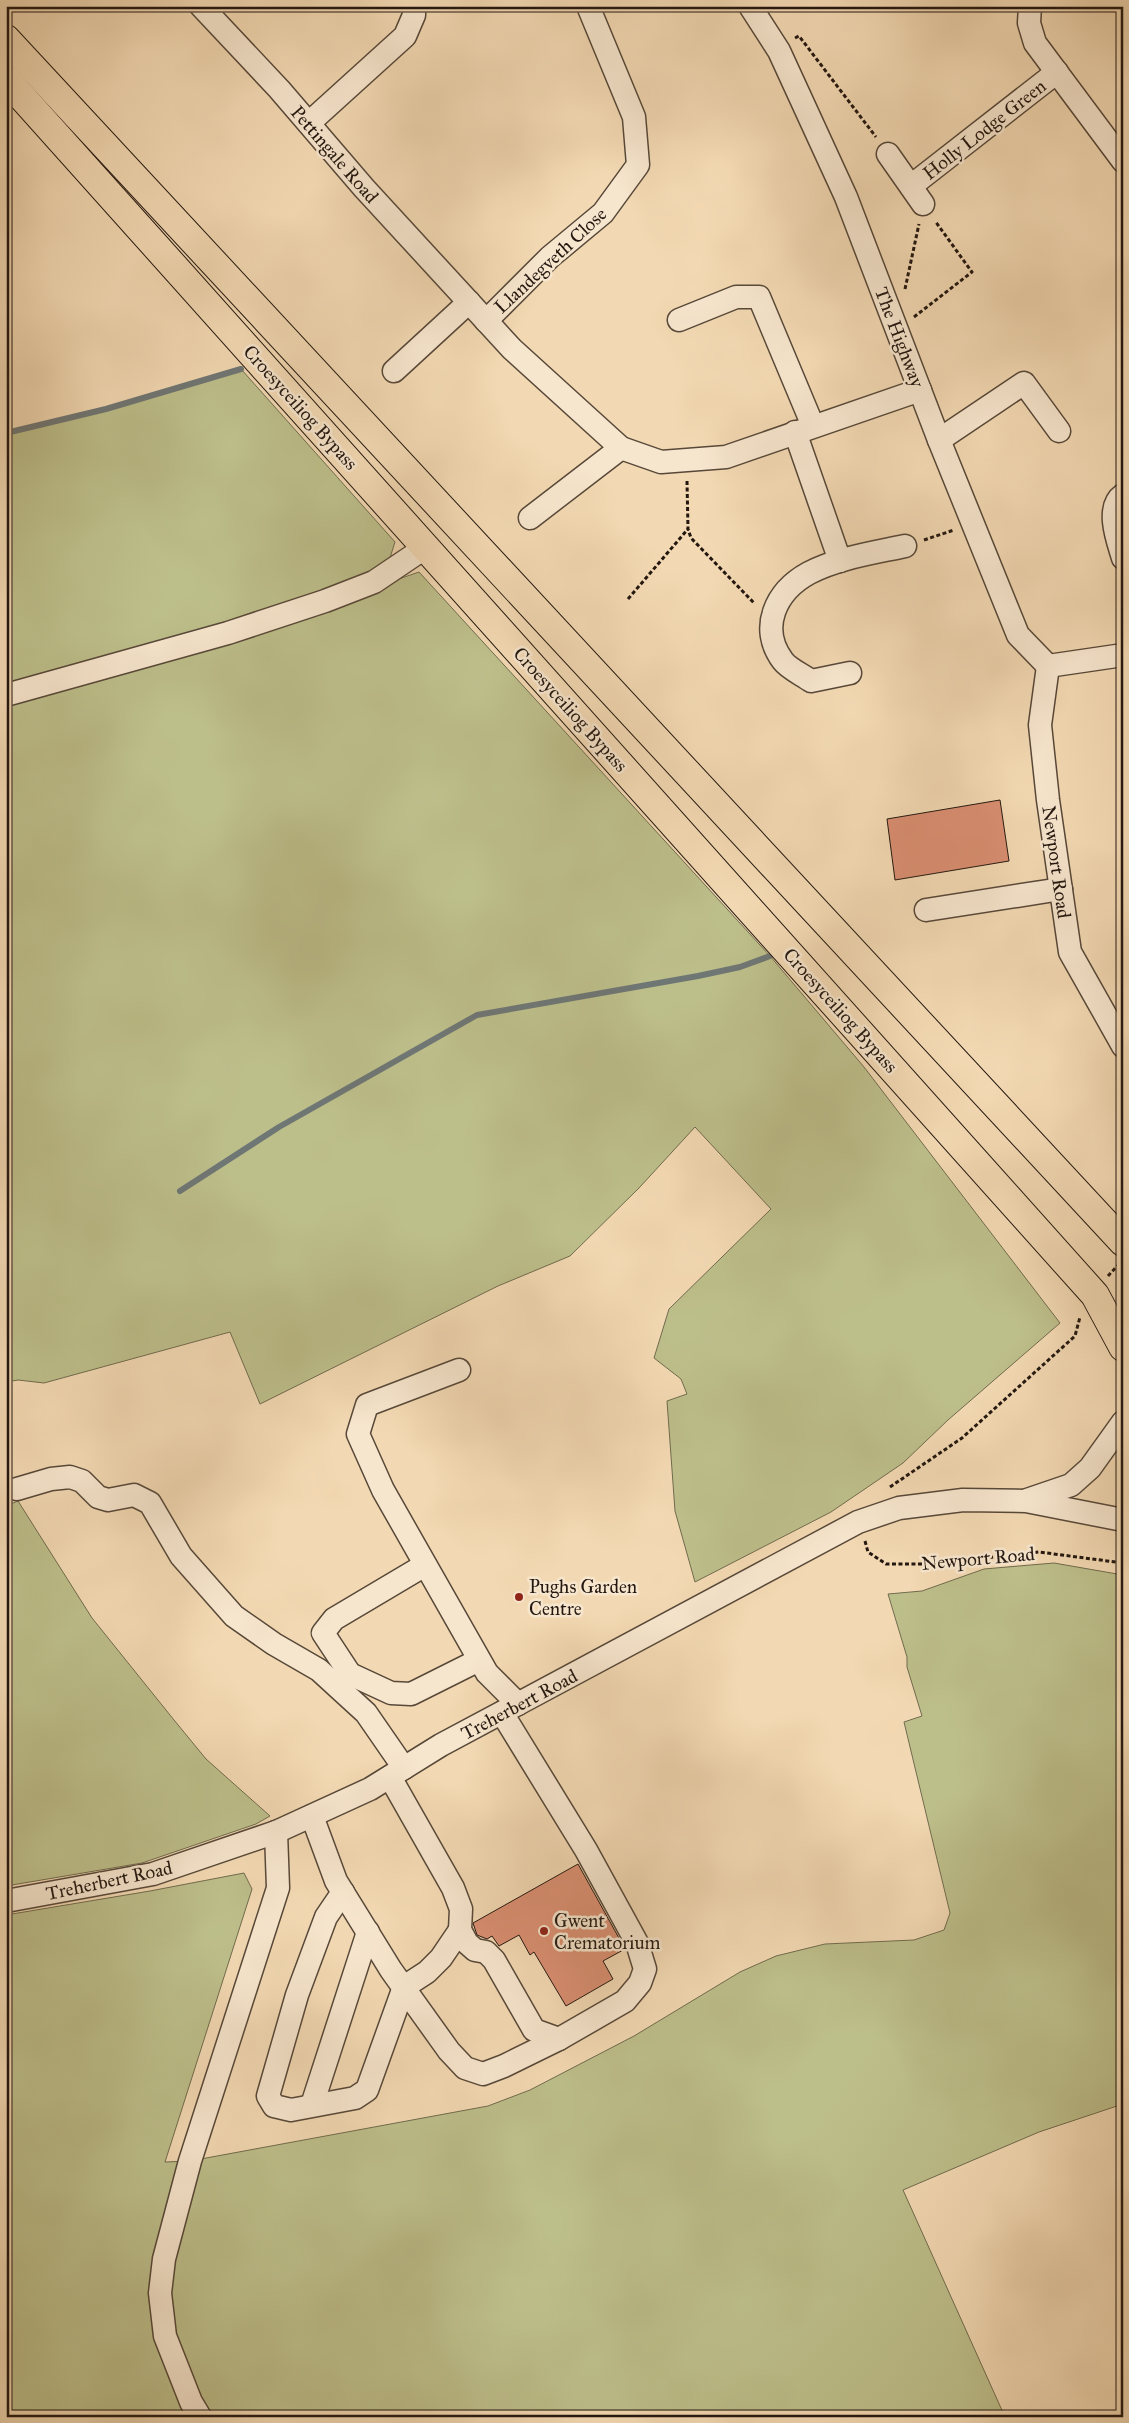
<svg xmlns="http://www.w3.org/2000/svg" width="1129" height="2423" viewBox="0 0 1129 2423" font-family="'IM FELL Great Primer',serif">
	<rect width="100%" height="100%" fill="#f3d9b3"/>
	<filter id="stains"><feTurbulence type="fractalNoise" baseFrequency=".004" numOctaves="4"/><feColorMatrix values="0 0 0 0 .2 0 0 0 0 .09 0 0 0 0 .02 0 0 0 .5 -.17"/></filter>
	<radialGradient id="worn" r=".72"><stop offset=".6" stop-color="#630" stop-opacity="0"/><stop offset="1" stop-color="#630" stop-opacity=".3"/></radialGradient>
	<g fill="#bdbf8b" stroke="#706b4e">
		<polygon points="241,369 395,542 388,564 315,598 6,685 6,433 106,409"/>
		<polygon points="419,572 770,956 864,1067 1060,1323 948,1420 903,1463 831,1512 695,1582 675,1511 667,1401 687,1394 681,1379 654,1358 669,1309 771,1209 695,1127 639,1188 570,1256 498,1286 260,1404 230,1332 44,1383 18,1380 6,1382 6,701 189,651"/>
		<polygon points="18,1501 92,1618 174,1720 206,1759 270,1816 256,1824 142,1863 6,1886 6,1506"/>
		<polygon points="1054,1563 1123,1575 1123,2104 1039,2132 903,2190 1005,2417 6,2417 6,1915 150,1891 244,1873 252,1889 165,2162 190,2161 488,2106 530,2090 634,2036 740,1972 776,1956 825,1944 914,1940 944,1930 950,1913 904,1722 922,1716 907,1667 907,1657 888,1594 922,1591 984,1569"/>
	</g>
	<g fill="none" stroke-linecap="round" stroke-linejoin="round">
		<g stroke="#6f7775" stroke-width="6">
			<polyline points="6,433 106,409 241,369"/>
			<polyline points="180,1191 279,1127 477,1015 698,976 740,967 770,956"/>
		</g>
	</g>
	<g fill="#da8f72" stroke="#231710">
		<polygon points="1000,800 1009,861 895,880 887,819"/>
		<polygon points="578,1864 625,1949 603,1961 613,1979 566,2006 534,1952 530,1955 519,1935 499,1946 492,1936 487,1939 477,1935 473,1923"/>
	</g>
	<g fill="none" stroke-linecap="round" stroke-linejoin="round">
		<defs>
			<g id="minor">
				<polyline points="201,6 279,89 364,188 512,349 621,448 661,462 726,457 920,390"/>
				<polyline points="750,6 779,51 846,197 939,440 1018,635 1048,666"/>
				<polyline points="1030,6 1029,23 1035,43 1123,161"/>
				<polyline points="309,123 405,36 414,15 414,6"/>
				<polyline points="888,154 923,204"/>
				<polyline points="911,186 1057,72"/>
				<polyline points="679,320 736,297 759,297 813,426"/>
				<polyline points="486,321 550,257 603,213 638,165 634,117 588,6"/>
				<polyline points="394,371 469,302"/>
				<polyline points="795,432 840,561"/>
				<polyline points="939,440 1024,383 1059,431"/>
				<path d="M 1123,495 C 1105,508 1118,541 1123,558"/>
				<polyline points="530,518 621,448"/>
				<polyline points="1048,666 1040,725 1048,800 1070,952 1123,1046"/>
				<polyline points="1048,666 1123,655"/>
				<path d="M 850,673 L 811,681 C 803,675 789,669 783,661 C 758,628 776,591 809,573 C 838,558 873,553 905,546"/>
				<polyline points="6,695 228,633 325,601 374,582 426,547"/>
				<polyline points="926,910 1061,889"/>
				<polyline points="459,1370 367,1405 358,1434 383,1490 487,1673 518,1704"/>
				<polyline points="17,1489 51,1479 70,1477 82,1481 98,1497 108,1500 134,1495 150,1503 181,1556 234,1616 274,1644 319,1670 366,1713 404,1768"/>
				<polyline points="1027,1500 1071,1485 1090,1468 1123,1422"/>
				<polyline points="425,1565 334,1619 323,1633 350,1674 391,1693 411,1694 479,1660"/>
				<polyline points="390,1777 453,1888 461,1909 460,1930 467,1943 475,1950 486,1952 494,1960 534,2030 559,2039"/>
				<polyline points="312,1816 336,1881 391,1970 449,2051 465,2068 483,2074 504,2066 559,2039 625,2001 640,1983 645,1969 637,1943 586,1850 502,1713"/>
				<polyline points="343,1892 326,1917 297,1995 268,2096 274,2106 291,2110 355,2098 367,2090 404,1987 427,1972 441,1958 460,1930"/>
				<polyline points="6,1901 153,1874 276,1832 370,1789 441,1745 858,1522 899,1508 963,1500 1026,1501 1123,1520"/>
				<polyline points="312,2105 368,1932"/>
				<polyline points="200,2417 191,2402 165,2336 160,2293 164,2259 190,2161 278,1888 276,1832"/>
			</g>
			<g id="highway">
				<polyline points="6,39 1123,1242"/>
				<polyline points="6,79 1095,1295 1123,1347"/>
			</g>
		</defs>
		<use href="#minor" stroke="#574839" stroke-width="25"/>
		<use href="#highway" stroke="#231710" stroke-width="30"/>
		<g stroke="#231710" stroke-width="3" stroke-dasharray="4 2.5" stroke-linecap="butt">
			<polyline points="795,38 799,36 876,137"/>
			<polyline points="905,289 919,224"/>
			<polyline points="914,317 972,272 935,221"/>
			<polyline points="687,481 688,529 691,538 755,604"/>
			<polyline points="924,540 954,530"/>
			<polyline points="628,599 688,529"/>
			<polyline points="1108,1276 1119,1264"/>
			<polyline points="890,1487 962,1438 1075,1336 1080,1317"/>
			<polyline points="865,1541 868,1552 886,1564 931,1564 1039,1552 1123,1563"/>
		</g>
		<use href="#minor" stroke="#f7e6ce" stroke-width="22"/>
		<use href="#highway" stroke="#f3d9b3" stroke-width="28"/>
	</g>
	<g fill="#8f2418" stroke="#f7e6ce" stroke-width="2">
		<circle cx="519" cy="1597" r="5"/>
		<circle cx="544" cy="1931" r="5"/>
	</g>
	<g text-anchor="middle" stroke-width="5" stroke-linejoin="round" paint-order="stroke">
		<g font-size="19" fill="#231710" stroke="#f7e6ce">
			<text transform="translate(984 129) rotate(-38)" y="7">Holly Lodge Green</text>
			<text transform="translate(335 154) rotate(49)" y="7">Pettingale Road</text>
			<text transform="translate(550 260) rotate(-43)" y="7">Llandegveth Close</text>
			<text transform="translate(900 337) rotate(69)" y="7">The Highway</text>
			<text transform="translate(301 407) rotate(48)" y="7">Croesyceiliog Bypass</text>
			<text transform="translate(571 709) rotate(48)" y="7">Croesyceiliog Bypass</text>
			<text transform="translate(1057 862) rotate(82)" y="7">Newport Road</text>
			<text transform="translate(841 1010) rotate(48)" y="7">Croesyceiliog Bypass</text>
			<text transform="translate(978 1558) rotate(-5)" y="7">Newport Road</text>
			<text transform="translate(519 1704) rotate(-28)" y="7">Treherbert Road</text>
			<text transform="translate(109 1880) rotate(-12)" y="7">Treherbert Road</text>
		</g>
		<g font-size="19" fill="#231710" stroke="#f7e6ce" text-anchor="start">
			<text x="529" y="1593">Pughs Garden<tspan x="529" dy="22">Centre</tspan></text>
			<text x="554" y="1927">Gwent<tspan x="554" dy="22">Crematorium</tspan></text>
		</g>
	</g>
	<rect width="1129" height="2423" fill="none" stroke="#f3d9b3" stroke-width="25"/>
	<rect x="8" y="8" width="1114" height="2408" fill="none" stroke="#231710" stroke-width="2.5"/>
	<rect x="12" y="12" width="1104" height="2398" fill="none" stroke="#231710"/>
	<rect width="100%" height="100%" filter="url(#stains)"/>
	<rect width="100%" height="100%" fill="url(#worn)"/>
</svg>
